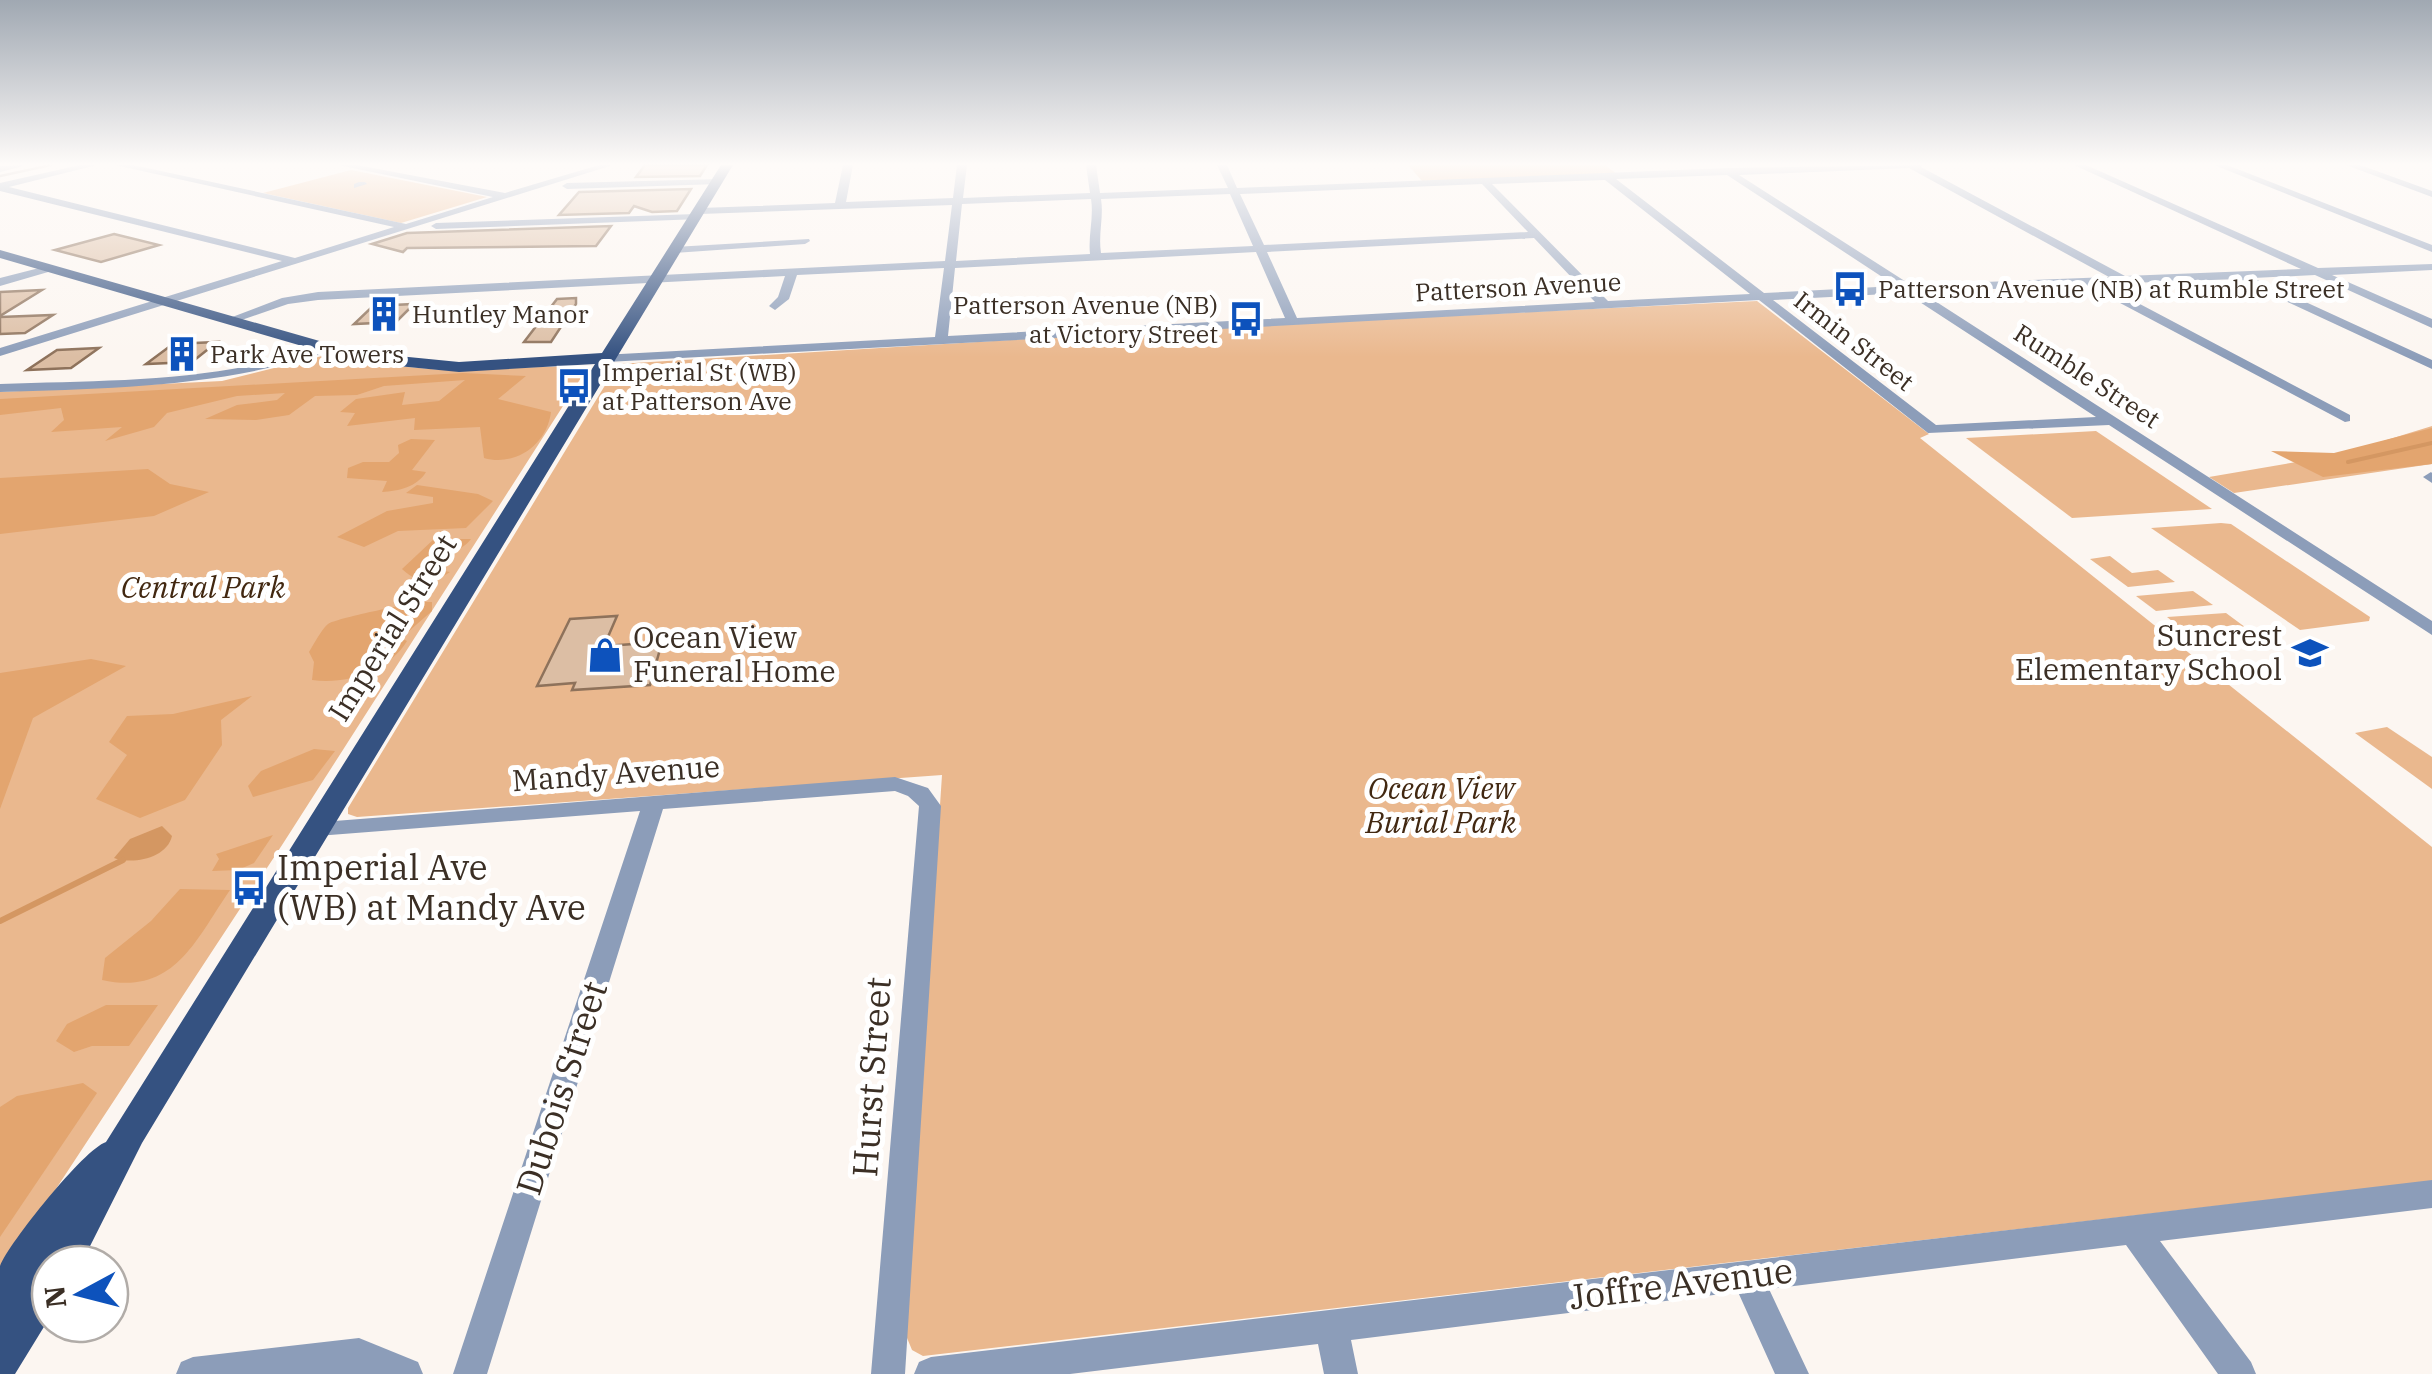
<svg xmlns="http://www.w3.org/2000/svg" width="2432" height="1374" viewBox="0 0 2432 1374" font-family="'IBM Plex Serif',serif">
	<rect width="100%" height="100%" fill="#fcf6f1"/>
	<g fill="#eab88e">
		<polygon points="1408,165 1605,165 1617,174 1422,181"/>
		<polygon points="351,170 487,197 401,223 263,193"/>
		<polygon points="1757,301 1929,434 1920,438 2432,847 2432,1181 923,1356 912,1350 905,1333 942,775 357,817 348,814 348,808 618,364 1203,328"/>
		<polygon points="330,354 384,365 442,370 575,366 586,370 284,842 0,1274 0,392 222,381"/>
		<polygon points="2432,426 2432,464 2234,493 2209,477 2338,455"/>
		<polygon points="2096,431 2212,509 2072,518 1966,438"/>
		<polygon points="2221,523 2231,524 2370,617 2369,621 2300,630 2151,528"/>
		<polygon points="2110,556 2132,573 2158,570 2175,582 2128,587 2090,559"/>
		<polygon points="2193,591 2213,605 2156,611 2136,596"/>
		<polygon points="2226,613 2253,633 2236,635 2243,641 2201,644 2167,617"/>
		<polygon points="2387,727 2432,757 2432,789 2355,733"/>
	</g>
	<g fill="#e3a56f">
		<path d="M 463,373 L 526,376 L 498,399 L 551,412 C 547,445 515,467 484,458 L 480,427 L 414,430 L 415,418 L 347,426 L 355,413 L 340,412 L 356,399 L 405,392 L 402,405 L 439,401 L 465,380 L 384,386 L 357,395 L 315,396 L 289,415 L 256,420 L 205,419 L 237,405 L 277,400 L 285,393 L 237,396 L 167,413 L 154,427 L 105,441 L 122,427 L 51,432 L 64,420 L 61,408 L 0,415 L 0,399 Z"/>
		<polygon points="2432,428 2432,464 2323,477 2271,451 2334,453"/>
		<path d="M 411,439 L 435,440 L 412,470 L 426,472 C 417,487 399,491 382,492 L 387,481 L 347,478 L 348,468 L 363,462 L 389,462 L 399,453 L 398,445 Z"/>
		<polygon points="148,469 170,484 209,492 154,516 0,534 0,478"/>
		<polygon points="417,485 478,494 493,501 466,528 398,531 364,547 337,537 387,511 433,503 433,497 406,493"/>
		<path d="M 434,539 L 471,539 C 460,553 445,553 434,569 L 450,572 C 430,585 420,585 402,569 Z"/>
		<path d="M 422,602 L 432,602 L 432,611 L 401,638 L 407,641 C 389,671 347,685 312,680 L 314,662 L 309,652 C 314,644 321,630 328,624 C 337,618 407,604 422,602 Z"/>
		<polygon points="91,659 126,666 33,718 0,809 0,673"/>
		<polygon points="252,696 221,720 222,745 185,800 140,818 96,799 127,755 109,742 127,716 173,714"/>
		<polygon points="314,749 335,751 313,780 253,797 248,786 261,771"/>
		<polygon points="273,835 254,863 238,870 212,871 219,859 216,854"/>
		<path d="M 180,889 L 230,890 C 195,941 174,996 102,980 L 105,958 L 151,921 Z"/>
		<polygon points="106,1005 158,1005 129,1046 92,1046 74,1052 56,1041 67,1024"/>
		<polygon points="83,1083 97,1093 0,1237 0,1107 17,1096"/>
	</g>
	<path fill="#d49762" d="M 162,826 L 172,836 C 167,858 133,865 114,858 L 130,839 Z"/>
	<g fill="none" stroke-linecap="round" stroke-linejoin="round">
		<polyline stroke="#d49762" stroke-width="4" points="2348,462 2432,443"/>
		<polyline stroke="#d49762" stroke-width="6" points="0,921 123,860"/>
	</g>
	<g fill="#dcbea4" stroke="#8e725b" stroke-width="2.5">
		<polygon points="645,165 707,165 700,176 636,177"/>
		<polygon points="691,189 677,211 652,212 634,206 629,213 559,215 579,192"/>
		<polygon points="611,226 596,246 407,248 403,252 372,244 407,233"/>
		<polygon points="114,234 159,245 101,262 55,250"/>
		<polygon points="42,290 0,316 0,292"/>
		<polygon points="576,298 576,304 551,342 524,342 557,299"/>
		<polygon points="414,304 396,322 354,324 373,306"/>
		<polygon points="53,315 25,333 0,334 0,317"/>
		<polygon points="217,342 192,362 146,364 173,344"/>
		<polygon points="99,348 71,368 27,370 57,350"/>
		<polygon points="617,616 604,646 662,642 650,685 572,690 575,683 537,686 570,619"/>
	</g>
	<g fill="none" stroke-linecap="round" stroke-linejoin="round">
		<g fill="#8c9db9" fill-rule="evenodd">
			<polygon points="22,165 20,167 0,172 0,166"/>
			<polygon points="80,165 97,165 9,187 295,258 394,227 115,165 133,165 406,224 493,197 338,165 357,165 505,193 599,165 613,165 0,356 0,348 282,261 0,191 0,183"/>
			<path d="M 843,165 L 853,165 L 846,202 L 953,198 L 957,165 L 967,165 L 963,198 L 1090,193 L 1086,165 L 1096,165 L 1100,193 L 1228,188 L 1217,165 L 1227,165 L 1237,188 L 1727,168 L 1923,165 L 1921,167 L 2125,276 L 2301,269 L 2074,165 L 2086,165 L 2318,268 L 2432,264 L 2432,270 L 2332,275 L 2432,319 L 2432,328 L 2315,275 L 2253,278 L 2432,360 L 2432,369 L 2238,279 L 2102,284 L 2350,415 L 2350,421 L 2345,422 L 2086,285 L 1921,292 L 2432,621 L 2432,635 L 2109,425 L 1928,433 L 1759,300 L 607,362 L 602,361 L 602,355 L 935,337 L 944,268 L 797,275 L 789,299 L 775,310 L 769,306 L 778,297 L 785,276 L 318,300 L 288,304 L 233,323 L 227,319 L 282,298 L 318,292 L 945,261 L 952,205 L 700,214 L 695,211 L 700,208 L 835,203 ZM 1909,168 L 2109,277 L 1911,285 L 1739,175 ZM 1727,175 L 1896,286 L 1764,293 L 1616,179 ZM 1605,180 L 1750,294 L 1608,301 L 1492,184 ZM 1482,184 L 1528,232 L 1264,245 L 1240,194 ZM 1230,194 L 1253,246 L 1101,253 C 1098,234 1104,217 1101,199 ZM 1091,199 C 1094,218 1088,235 1090,254 L 956,261 L 962,204 ZM 1534,238 L 1595,302 L 1297,318 L 1267,252 ZM 1256,252 L 1285,318 L 948,336 L 955,268 ZM 1906,293 L 2096,417 L 1936,425 L 1773,300 Z"/>
			<polygon points="2214,165 2227,165 2432,245 2432,252"/>
			<polygon points="2346,165 2360,165 2432,191 2432,197"/>
			<polygon points="721,179 718,184 567,189 562,186 567,183"/>
			<polygon points="359,182 365,182 367,184 354,188 354,184"/>
			<polygon points="696,214 701,217 700,219 436,229 431,226 436,223"/>
			<polygon points="809,239 810,241 805,244 674,253 668,250 674,247"/>
			<polygon points="51,265 57,268 55,270 0,286 0,278"/>
			<path d="M 331,342 L 336,343 L 336,349 C 226,387 115,388 0,392 L 0,384 C 83,381 167,382 249,366 C 277,361 303,350 331,342 Z"/>
			<polygon points="2431,472 2432,473 2432,483 2423,477"/>
			<polygon points="895,777 928,788 941,806 905,1374 871,1374 919,806 908,796 895,791 663,809 487,1374 453,1374 640,811 317,836 309,833 306,828 309,823"/>
			<polygon points="2432,1180 2432,1208 2160,1241 2251,1362 2256,1374 2218,1374 2126,1245 1769,1289 1809,1374 1775,1374 1738,1292 1351,1340 1358,1374 1324,1374 1318,1344 1070,1374 914,1374 919,1362 931,1357"/>
			<polygon points="359,1338 418,1362 423,1374 176,1374 181,1362 193,1357"/>
		</g>
		<path fill="#355281" fill-rule="evenodd" d="M 721,165 L 733,165 L 142,1143 L 81,1264 L 50,1264 L 50,1317 L 15,1374 L 0,1374 C 0,1353 0,1281 0,1266 C 9,1243 84,1149 106,1142 L 595,364 L 459,372 L 357,362 L 0,258 L 0,250 L 358,352 L 459,362 L 602,353 Z"/>
		<polyline stroke="#a0978f" stroke-width="2.5" points="0,176 51,165"/>
	</g>
	<linearGradient id="sky" x2="0" y2="1"><stop stop-color="#a0a8b2"/><stop offset="0.46" stop-color="#fefbf9"/><stop offset="1" stop-color="#fefbf9" stop-opacity="0"/></linearGradient>
	<rect width="2432" height="357" fill="url(#sky)"/>
	<defs>
		<symbol id="bus-bare" viewBox="-9 -9 18 18"><path d="M-5-6H5V4H4V6H2V4H-2V6H-4V4H-5ZM-3.5-4V0h7V-4ZM-3.5 1.2v1.5H-2V1.2ZM2 1.2v1.5H3.5V1.2Z" fill="#0d52bc" stroke="#fff" stroke-width="2.5" paint-order="stroke"/></symbol>
		<symbol id="building-bare" viewBox="-9 -9 18 18"><path d="M-4-6H4V6H1V3H-1V6H-4ZM-2.5-4.3h1.7v1.8h-1.7ZM.8-4.3h1.7v1.8H.8ZM-2.5-1h1.7V.8h-1.7ZM.8-1h1.7V.8H.8Z" fill="#0d52bc" stroke="#fff" stroke-width="2.5" paint-order="stroke"/></symbol>
		<symbol id="school-bare" viewBox="-9 -9 18 18"><path d="M0-5L7-2L0 1L-7-2ZM-4 1L0 2.5L4 1V4Q0 6-4 4Z" fill="#0d52bc" stroke="#fff" stroke-width="2.5" paint-order="stroke"/></symbol>
		<symbol id="shop-bare" viewBox="-9 -9 18 18"><path d="M-5-2.5h2.3a2.7 3.5 0 0 1 5.4 0H5L5.5 6h-11ZM-1.5-2.5h3a1.5 2.3 0 0 0-3 0Z" fill="#0d52bc" stroke="#fff" stroke-width="2.5" paint-order="stroke"/></symbol>
	</defs>
	<g fill-rule="evenodd">
		<use href="#bus-bare" x="1825" y="264" width="50" height="50"/>
		<use href="#building-bare" x="359" y="289" width="50" height="50"/>
		<use href="#bus-bare" x="1221" y="294" width="50" height="50"/>
		<use href="#building-bare" x="157" y="329" width="50" height="50"/>
		<use href="#bus-bare" x="549" y="361" width="50" height="50"/>
		<use href="#school-bare" x="2285" y="628" width="50" height="50"/>
		<use href="#shop-bare" x="580" y="630" width="50" height="50"/>
		<use href="#bus-bare" x="224" y="863" width="50" height="50"/>
	</g>
	<g text-anchor="middle" stroke-width="10" stroke-linejoin="round" paint-order="stroke">
		<g font-size="25" fill="#3b2f25" stroke="#fff">
			<text transform="translate(1518 287) rotate(-3)" y="9">Patterson Avenue</text>
			<text transform="translate(1854 341) rotate(38)" y="9">Irmin Street</text>
			<text transform="translate(2087 376) rotate(33)" y="9">Rumble Street</text>
		</g>
		<g font-size="25" fill="#3b2f25" stroke="#fff" text-anchor="start">
			<text x="1878" y="298">Patterson Avenue (NB) at Rumble Street</text>
			<text x="1218" y="314" text-anchor="end">Patterson Avenue (NB)<tspan x="1218" dy="29">at Victory Street</tspan></text>
			<text x="412" y="323">Huntley Manor</text>
			<text x="210" y="363">Park Ave Towers</text>
			<text x="602" y="381">Imperial St (WB)<tspan x="602" dy="29">at Patterson Ave</tspan></text>
		</g>
		<g font-size="30" font-style="italic" fill="#422811" stroke="#fff">
			<text x="203" y="598">Central Park</text>
			<text x="1441" y="799">Ocean View<tspan x="1441" dy="34">Burial Park</tspan></text>
		</g>
		<g font-size="30" fill="#3b2f25" stroke="#fff">
			<text transform="translate(393 628) rotate(-58)" y="10">Imperial Street</text>
			<text transform="translate(616 774) rotate(-4)" y="10">Mandy Avenue</text>
		</g>
		<g font-size="30" fill="#3b2f25" stroke="#fff" text-anchor="end">
			<text x="2282" y="646">Suncrest<tspan x="2282" dy="34">Elementary School</tspan></text>
			<text x="633" y="648" text-anchor="start">Ocean View<tspan x="633" dy="34">Funeral Home</tspan></text>
		</g>
		<g font-size="35" fill="#3b2f25" stroke="#fff" text-anchor="start">
			<text x="277" y="880">Imperial Ave<tspan x="277" dy="40">(WB) at Mandy Ave</tspan></text>
		</g>
		<g font-size="35" fill="#3b2f25" stroke="#fff">
			<text transform="translate(872 1077) rotate(-86)" y="12">Hurst Street</text>
			<text transform="translate(562 1088) rotate(-72)" y="12">Dubois Street</text>
			<text transform="translate(1681 1284) rotate(-7)" y="12">Joffre Avenue</text>
		</g>
	</g>
	<g transform="translate(80 1294) rotate(263)"><circle r="48" fill="#ffffff" stroke="#b1aca8" stroke-width="2.5"/>
	<path d="M0-8L18 38L0 25L-18 38Z" fill="#0d52bc"/>
	<text y="-15" font-size="28" font-weight="bold" text-anchor="middle" fill="#3b2f25">N</text>
	</g>
</svg>
